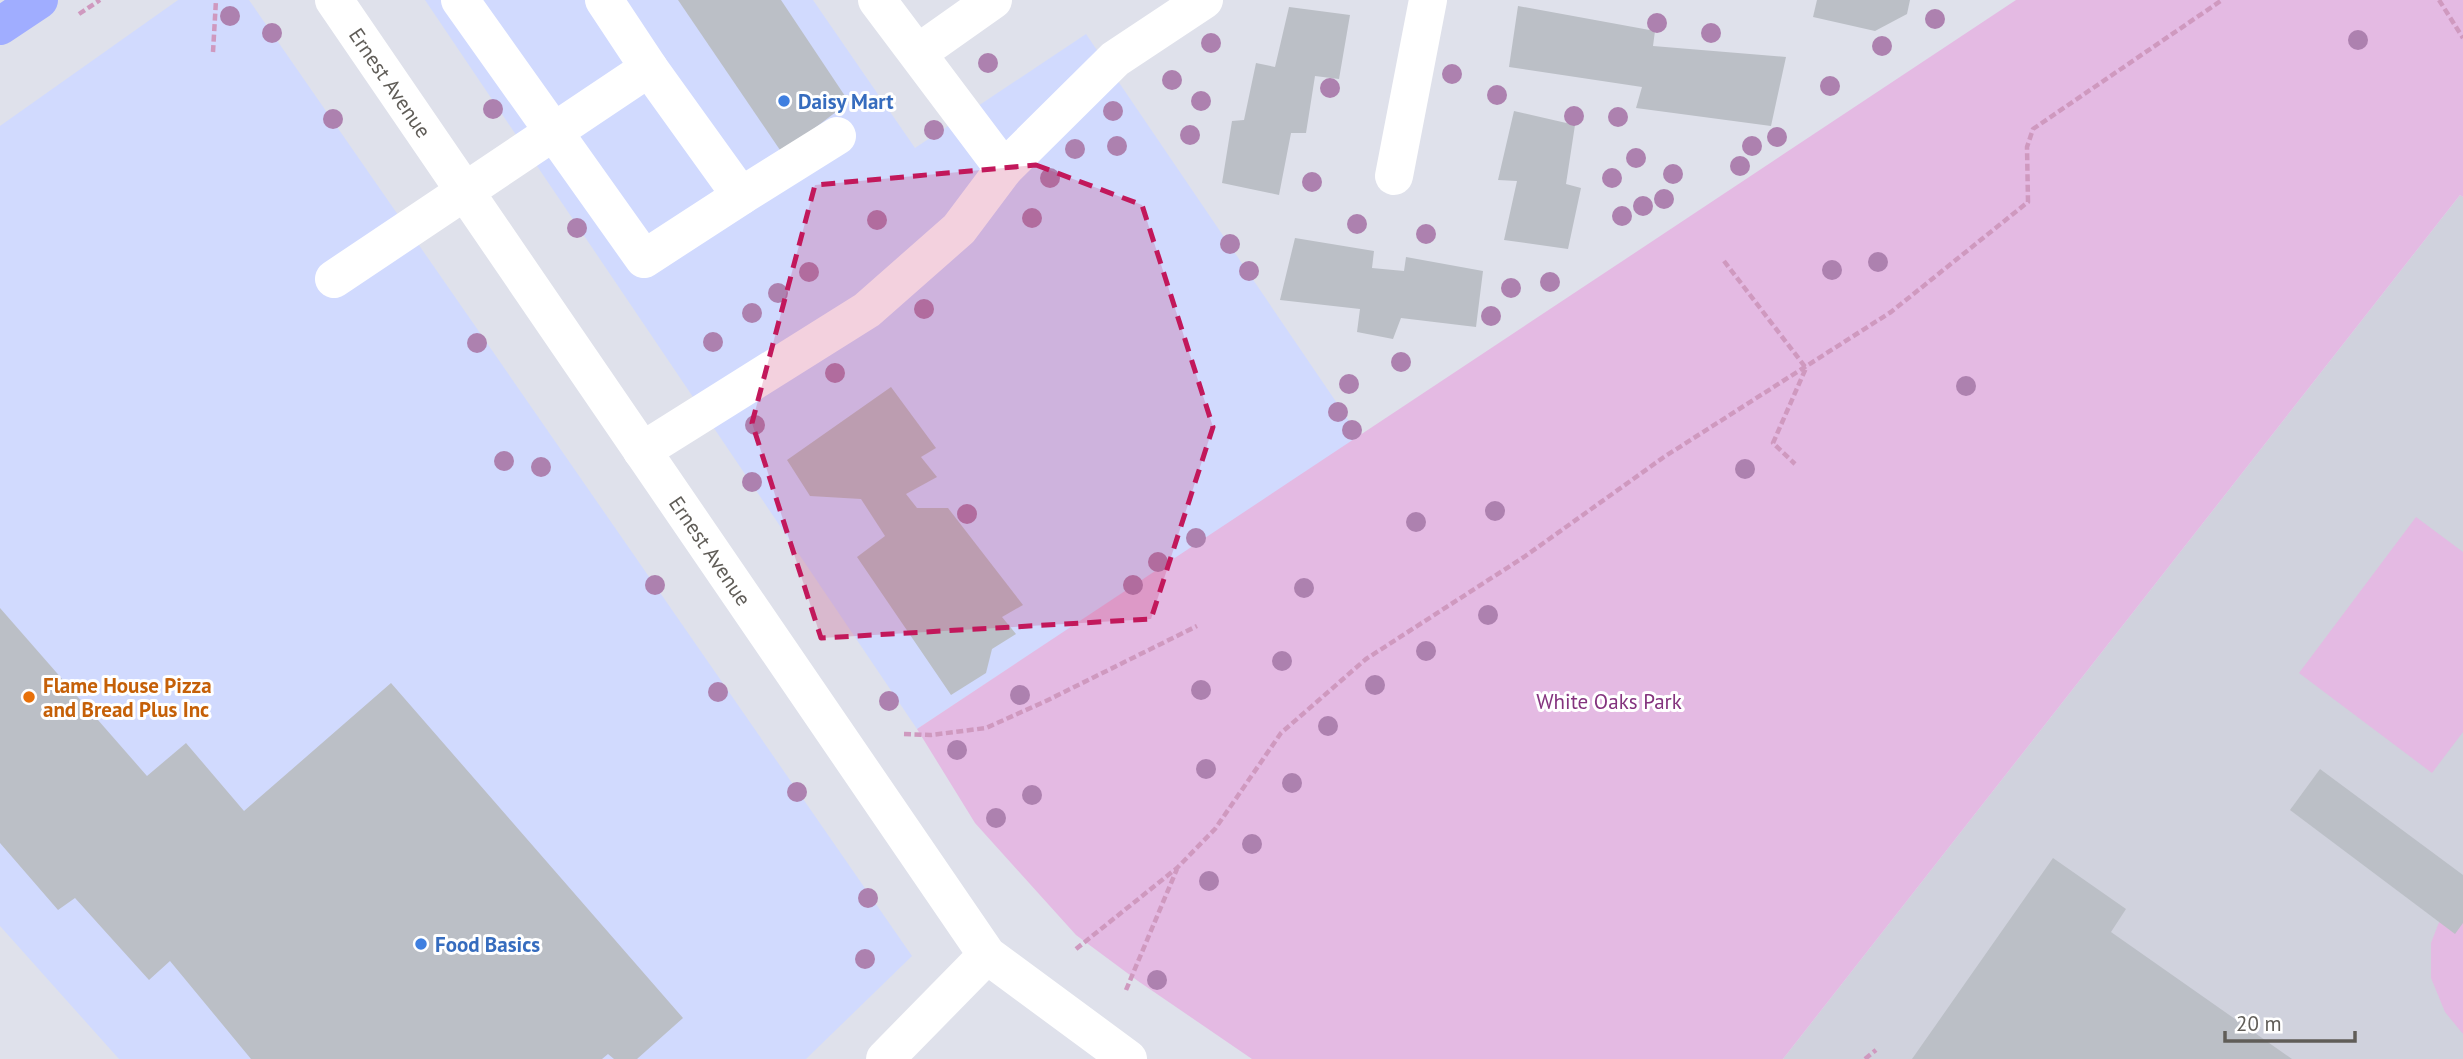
<svg xmlns="http://www.w3.org/2000/svg" width="2463" height="1059" font-family="'PT Sans',sans-serif">
  <rect width="100%" height="100%" fill="#dfe1eb"/>
  <g fill="#d1dafe">
    <path d="M178,0H249L912,956L806,1059H119L0,926V126Z"/>
    <path d="M425,0H813L915,148L1086,34L1360,437L917,729Z"/>
  </g>
  <path fill="#d0d2dd" d="M2460,195L2463,197V1059H1783Z"/>
  <g fill="#e4bae3">
    <path d="M2016,0H2463V197L2460,195L1783,1059H1252L1138,981L1076,935L975,823L917,729Z"/>
    <path d="M2416,517L2463,552V732L2432,773L2299,673Z"/>
    <path d="M2463,895V1034L2445,1012L2431,978V943L2443,912Z"/>
  </g>
  <g fill="#bbbfc6">
    <path d="M678,0H781L849,102L782,153Z"/>
    <path d="M1817,0H1910L1907,14L1875,31L1813,17Z"/>
    <path d="M1518,6L1655,31L1653,46L1786,57L1771,126L1636,108L1642,87L1509,67Z"/>
    <path d="M1289,7L1350,15L1339,79L1315,76L1306,133H1291L1279,195L1222,183L1232,121L1244,120L1256,63L1275,67Z"/>
    <path d="M1514,111L1575,125L1566,184L1581,188L1568,249L1504,240L1517,181L1498,180Z"/>
    <path d="M1295,238L1374,251L1372,268L1404,271L1406,257L1483,271L1476,327L1401,318L1393,339L1357,332L1360,309L1280,300Z"/>
    <path d="M891,387L936,448L921,457L937,477L906,494L917,508H948L1023,605L1002,617L1016,634L992,649L986,673L951,695L857,557L885,536L861,499L810,496L787,460Z"/>
    <path d="M0,608L147,776L186,743L244,811L391,683L683,1018L637,1059H614L608,1054L602,1059H251L170,961L149,980L75,898L58,910L0,843Z"/>
    <path d="M2320,769L2463,875V923L2455,934L2290,810Z"/>
    <path d="M2053,858L2126,909L2111,932L2292,1059H1912Z"/>
  </g>
  <g fill="none" stroke-linecap="round" stroke-linejoin="round">
    <g stroke="#cf99bf" stroke-width="4.5" stroke-dasharray="7 3.5" stroke-linecap="butt">
      <path d="M2439,0L2463,38"/>
      <path d="M79,14L100,0"/>
      <path d="M213,52L216,0"/>
      <path d="M1724,261L1806,368L1773,443L1795,464"/>
      <path d="M904,734L931,735L986,728L1046,701L1197,626"/>
      <path d="M1076,949L1177,868L1215,829L1281,733L1366,659L1524,557L1664,457L1891,312L2028,202L2027,147L2033,129L2222,0"/>
      <path d="M1126,990L1177,869"/>
      <path d="M1865,1059L1876,1050"/>
    </g>
    <g stroke="#fff" stroke-width="38">
      <path id="s1" d="M334,0L987,955L1128,1059"/>
      <path d="M460,0L644,259L741,196"/>
      <path d="M877,0L1004,169"/>
      <path d="M918,53L993,0"/>
      <path d="M649,68L741,196L837,136"/>
      <path d="M1394,176L1428,0"/>
      <path d="M334,279L649,68L604,0"/>
      <path d="M642,451L867,310L959,229L1004,169L1115,59L1204,0"/>
      <path d="M885,1059L987,955"/>
    </g>
    <path stroke="#a0adff" stroke-width="38" d="M0,26L39,0"/>
  </g>
  <g fill="#ad81af">
    <circle cx="230" cy="16" r="10"/>
    <circle cx="1935" cy="19" r="10"/>
    <circle cx="1657" cy="23" r="10"/>
    <circle cx="272" cy="33" r="10"/>
    <circle cx="1711" cy="33" r="10"/>
    <circle cx="2358" cy="40" r="10"/>
    <circle cx="1211" cy="43" r="10"/>
    <circle cx="1882" cy="46" r="10"/>
    <circle cx="988" cy="63" r="10"/>
    <circle cx="1452" cy="74" r="10"/>
    <circle cx="1172" cy="80" r="10"/>
    <circle cx="1830" cy="86" r="10"/>
    <circle cx="1330" cy="88" r="10"/>
    <circle cx="1497" cy="95" r="10"/>
    <circle cx="1201" cy="101" r="10"/>
    <circle cx="493" cy="109" r="10"/>
    <circle cx="1113" cy="111" r="10"/>
    <circle cx="1574" cy="116" r="10"/>
    <circle cx="1618" cy="117" r="10"/>
    <circle cx="333" cy="119" r="10"/>
    <circle cx="934" cy="130" r="10"/>
    <circle cx="1190" cy="135" r="10"/>
    <circle cx="1777" cy="137" r="10"/>
    <circle cx="1117" cy="146" r="10"/>
    <circle cx="1752" cy="146" r="10"/>
    <circle cx="1075" cy="149" r="10"/>
    <circle cx="1636" cy="158" r="10"/>
    <circle cx="1740" cy="166" r="10"/>
    <circle cx="1673" cy="174" r="10"/>
    <circle cx="1050" cy="178" r="10"/>
    <circle cx="1612" cy="178" r="10"/>
    <circle cx="1312" cy="182" r="10"/>
    <circle cx="1664" cy="199" r="10"/>
    <circle cx="1643" cy="206" r="10"/>
    <circle cx="1622" cy="216" r="10"/>
    <circle cx="1032" cy="218" r="10"/>
    <circle cx="877" cy="220" r="10"/>
    <circle cx="1357" cy="224" r="10"/>
    <circle cx="577" cy="228" r="10"/>
    <circle cx="1426" cy="234" r="10"/>
    <circle cx="1230" cy="244" r="10"/>
    <circle cx="1878" cy="262" r="10"/>
    <circle cx="1832" cy="270" r="10"/>
    <circle cx="1249" cy="271" r="10"/>
    <circle cx="809" cy="272" r="10"/>
    <circle cx="1550" cy="282" r="10"/>
    <circle cx="1511" cy="288" r="10"/>
    <circle cx="778" cy="293" r="10"/>
    <circle cx="924" cy="309" r="10"/>
    <circle cx="752" cy="313" r="10"/>
    <circle cx="1491" cy="316" r="10"/>
    <circle cx="713" cy="342" r="10"/>
    <circle cx="477" cy="343" r="10"/>
    <circle cx="1401" cy="362" r="10"/>
    <circle cx="835" cy="373" r="10"/>
    <circle cx="1349" cy="384" r="10"/>
    <circle cx="1966" cy="386" r="10"/>
    <circle cx="1338" cy="412" r="10"/>
    <circle cx="755" cy="425" r="10"/>
    <circle cx="1352" cy="430" r="10"/>
    <circle cx="504" cy="461" r="10"/>
    <circle cx="541" cy="467" r="10"/>
    <circle cx="1745" cy="469" r="10"/>
    <circle cx="752" cy="482" r="10"/>
    <circle cx="1495" cy="511" r="10"/>
    <circle cx="967" cy="514" r="10"/>
    <circle cx="1416" cy="522" r="10"/>
    <circle cx="1196" cy="538" r="10"/>
    <circle cx="1158" cy="562" r="10"/>
    <circle cx="655" cy="585" r="10"/>
    <circle cx="1133" cy="585" r="10"/>
    <circle cx="1304" cy="588" r="10"/>
    <circle cx="1488" cy="615" r="10"/>
    <circle cx="1426" cy="651" r="10"/>
    <circle cx="1282" cy="661" r="10"/>
    <circle cx="1375" cy="685" r="10"/>
    <circle cx="1201" cy="690" r="10"/>
    <circle cx="718" cy="692" r="10"/>
    <circle cx="1020" cy="695" r="10"/>
    <circle cx="889" cy="701" r="10"/>
    <circle cx="1328" cy="726" r="10"/>
    <circle cx="957" cy="750" r="10"/>
    <circle cx="1206" cy="769" r="10"/>
    <circle cx="1292" cy="783" r="10"/>
    <circle cx="797" cy="792" r="10"/>
    <circle cx="1032" cy="795" r="10"/>
    <circle cx="996" cy="818" r="10"/>
    <circle cx="1252" cy="844" r="10"/>
    <circle cx="1209" cy="881" r="10"/>
    <circle cx="868" cy="898" r="10"/>
    <circle cx="865" cy="959" r="10"/>
    <circle cx="1157" cy="980" r="10"/>
  </g>
  <path fill="#c2185b" fill-opacity="0.2" stroke="#c2185b" stroke-width="5" stroke-dasharray="14 9" stroke-linejoin="round" d="M1036,165L1142,205L1213,427L1151,619L821,638L752,423L815,185Z"/>
  <g fill="#3f7fe0" stroke="#fff" stroke-width="2.5">
    <circle cx="784" cy="101" r="7"/>
    <circle cx="421" cy="944" r="7"/>
  </g>
  <circle fill="#e8710a" stroke="#fff" stroke-width="2.5" cx="29" cy="697" r="7"/>
  <g text-anchor="middle" dominant-baseline="central" stroke-width="6" stroke-linejoin="round" paint-order="stroke">
    <g font-size="21" fill="#605d58" stroke="#fff">
      <text stroke="none"><textPath href="#s1" startOffset="100">Ernest Avenue</textPath></text>
      <text stroke="none"><textPath href="#s1" startOffset="667">Ernest Avenue</textPath></text>
    </g>
    <g font-size="21" font-weight="bold" fill="#366cbe" stroke="#fff" text-anchor="start">
      <text x="798" y="101">Daisy Mart</text>
      <text x="435" y="944">Food Basics</text>
    </g>
    <g font-size="21" font-weight="bold" fill="#c56008" stroke="#fff" text-anchor="start">
      <text x="43" y="685">Flame House Pizza<tspan x="43" dy="24">and Bread Plus Inc</tspan></text>
    </g>
    <g font-size="21" fill="#84337e" stroke="#fff">
      <text x="1609" y="701">White Oaks Park</text>
    </g>
  </g>
  <path d="M2225 1031v10h130v-10" fill="none" stroke="#605d58" stroke-width="3.5"/>
  <text x="2236" y="1031" font-size="21" fill="#605d58" stroke="#ffffff" stroke-width="5" paint-order="stroke">20 m</text>
</svg>
